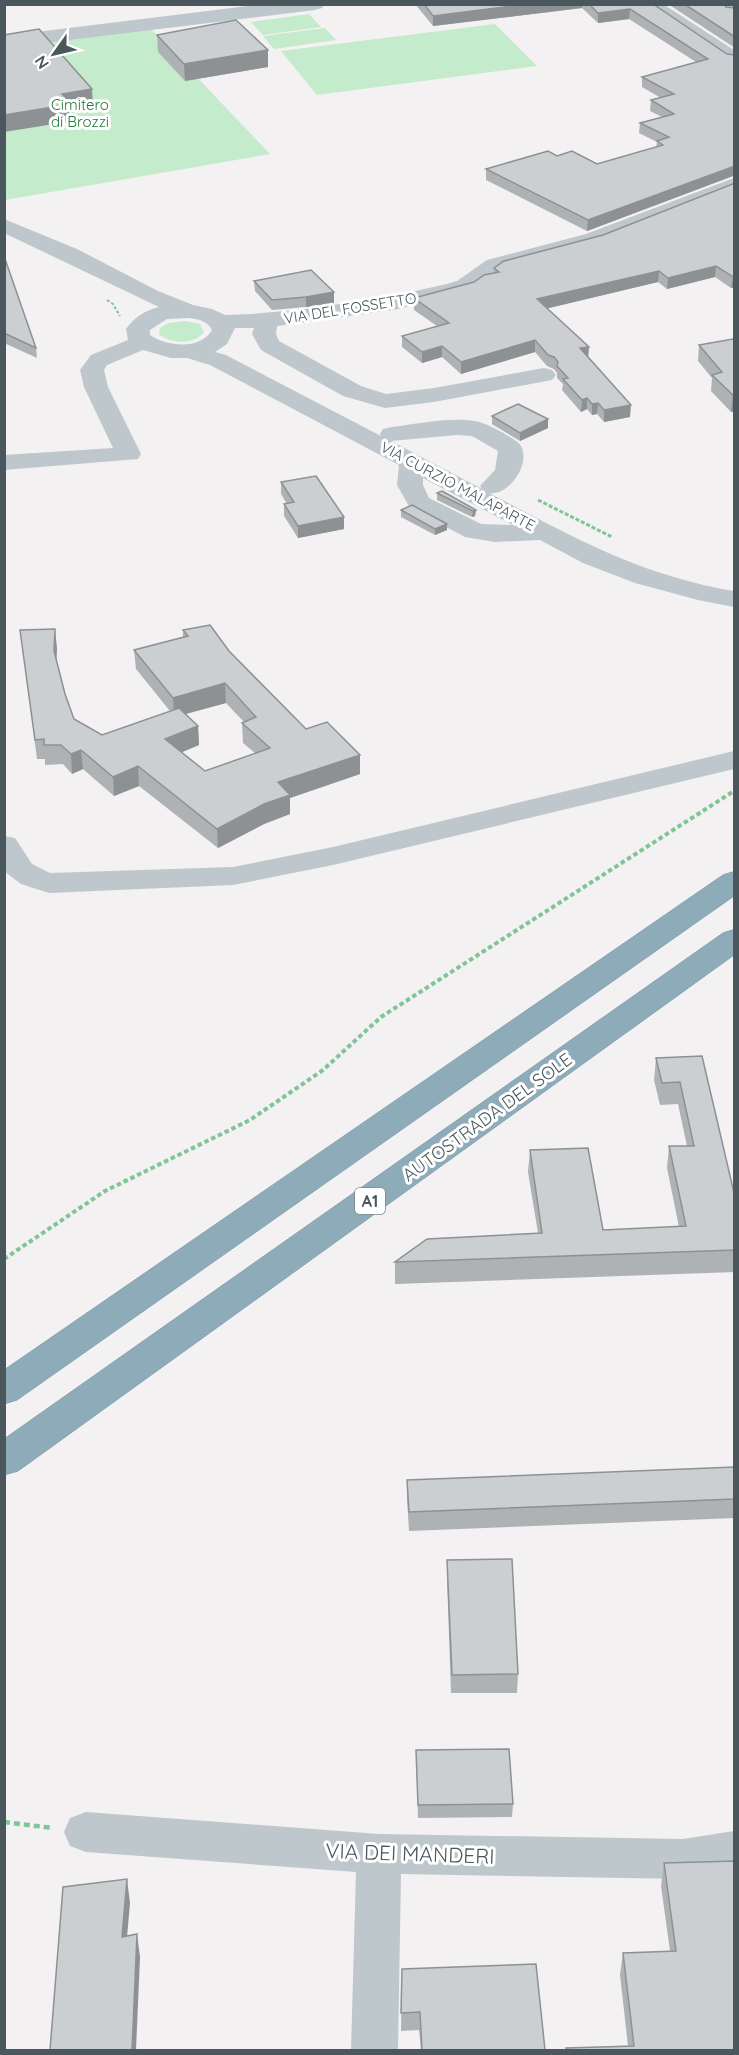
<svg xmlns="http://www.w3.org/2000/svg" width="739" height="2055" font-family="Quicksand,sans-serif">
  <rect width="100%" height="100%" fill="#f3f1f1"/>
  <g fill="#c5ebcd">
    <path d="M309,14L321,27L263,35L251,22Z"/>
    <path d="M495,24L537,66L317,95L281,51Z"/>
    <path d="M149,27L270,154L5,200V50Z"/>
    <path d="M325,28L336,40L274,49L263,36Z"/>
    <path d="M185,321L200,324L204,332C195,345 170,344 159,334L160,328L168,323Z"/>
  </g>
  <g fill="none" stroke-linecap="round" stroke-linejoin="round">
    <g stroke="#7996a5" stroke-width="1">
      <g id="highway">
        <path d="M734,872V896L17,1400L4,1404V1370L723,875Z"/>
        <path d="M734,930V955L18,1471L4,1475V1439L723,933Z"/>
      </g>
    </g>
    <path stroke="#80c597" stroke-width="2" stroke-dasharray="3 2" stroke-linecap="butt" d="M107,300L113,304L120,316"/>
    <path stroke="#80c597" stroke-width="3" stroke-dasharray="4 2" stroke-linecap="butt" d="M538,500L612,537"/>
    <path stroke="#80c597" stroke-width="4" stroke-dasharray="4.5 3" stroke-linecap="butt" d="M4,1259L105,1191L250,1120L323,1070L381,1017L734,791"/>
    <path stroke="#80c597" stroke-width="4.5" stroke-dasharray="6 4" stroke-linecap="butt" d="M4,1822L53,1828"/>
    <g fill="#bec7cc" fill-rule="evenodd">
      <path d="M265,4H324L322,8L315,10L4,48V36Z"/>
      <path d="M640,4H663L734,50V64L727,62Z"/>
      <path d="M717,4H734V16L727,15Z"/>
      <path d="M734,178V191L602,244L503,270L473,291L460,295L393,310L277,326L276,334L279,341L361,386L386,394L434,388L544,368L552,370L556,375L552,380L434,402L385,408L343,396L261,350L252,334L254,328H235L227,344L215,352L226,355L381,436L380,434L383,429L392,427C417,424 462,414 485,424C493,427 518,440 521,446C531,464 509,496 489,493C573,537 639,575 734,591V607L698,600L635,583L583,563L540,540L495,542L465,537L410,508L397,485L399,465L210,365L187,358H171L143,350L107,365L104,370L108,387L141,454L138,459L4,470V455L113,448L84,387L80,370L91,355L128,340L126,329C135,317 144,311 159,307L4,233V219L77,249L158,291L193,305L212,309L225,315L251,314L306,309L393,296L447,284L457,281L487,260L586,234ZM188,318C198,319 208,321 212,330C201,350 167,347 150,335V330L167,319ZM457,435L472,436L498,451L495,470L480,486L482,489L391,441ZM423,478L513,525L481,524L429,498L423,485Z"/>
      <path d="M734,751V769L333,865L233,885L49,893L21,884L4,871V836L15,838L32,864L50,873L233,867L333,847Z"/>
      <path d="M86,1812L379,1834L683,1839L734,1831V1871L683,1879L401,1874L398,2050H351L356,1872L86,1852L70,1846L64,1832L70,1818Z"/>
    </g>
    <use href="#highway" fill="#8eabb9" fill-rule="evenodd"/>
  </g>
  <g fill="#afb2b5" fill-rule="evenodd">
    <path d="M415,4H653L727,54L735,55V177L733,176L587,231L486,180V169L557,156L597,164L656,147L657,142L639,133L640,123L662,117L650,111L651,100L661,98L642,87V77L696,62L629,19L598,23L582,8L433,26Z"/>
    <path d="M668,4H724L726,7L735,8V48Z"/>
    <path d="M157,35L268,67L185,81L158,52Z"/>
    <path d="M735,183V287L731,288L715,277L667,289L658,282L547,308L589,347L588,357L630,417L604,422L597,414L592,415L587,409L581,412L562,390L563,384L557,378V373L554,369L547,366L535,352L461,374L442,357L422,363L402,347V336L437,326L414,310V298L474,282L494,273V268L603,235Z"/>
    <path d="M4,256L36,348L37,358L4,343Z"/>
    <path d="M254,281L334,303L306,307L272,310L255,291Z"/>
    <path d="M733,339L735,411L731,412L711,391L712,378L698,361L699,345Z"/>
    <path d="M492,416L548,428L520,441L492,424Z"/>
    <path d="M281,482L344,529L298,538L284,516V504H287L281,494Z"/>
    <path d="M437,493L476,510L475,516L472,517L437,500Z"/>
    <path d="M401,510L447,524V530L435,535L401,517Z"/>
    <path d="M20,630L57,648L56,660L65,694L74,719L102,735L170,711L136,669L134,650L183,637V630L229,651L306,729L360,755V774L290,798V814L264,824L218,848L139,786L114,796L83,769L72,774L63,764L45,765V759H37ZM226,703L244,722L242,723L243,743L255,753L205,771L181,752L199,745L198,726L186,714Z"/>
    <path d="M702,1056L735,1197V1272L395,1284V1262L538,1233L528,1172L530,1150L603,1230L679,1227L667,1168L669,1146H687L678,1104L660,1105L654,1080L656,1058Z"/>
    <path d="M735,1467V1518L409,1531L407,1499V1480Z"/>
    <path d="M447,1560L518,1674L517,1693H451L447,1579Z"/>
    <path d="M416,1750L513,1804L512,1817L418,1818Z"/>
    <path d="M664,1863L735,2050L628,2046L620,1975L623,1953L670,1951L661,1886Z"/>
    <path d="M402,1969L545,2050H421L419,2030L401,2031Z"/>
  </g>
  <g fill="#8e9193">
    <path d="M528,4H582V8L433,26V16Z"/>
    <path d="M630,9L629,19L598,23V13Z"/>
    <path d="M268,50V67L185,81L184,64Z"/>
    <path d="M92,89L93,106L72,109L73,121L4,132V115L62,94Z"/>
    <path d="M734,165L733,176L587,231L588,220Z"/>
    <path d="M716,266L715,277L667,289L668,278Z"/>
    <path d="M659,271L658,282L537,311V299Z"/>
    <path d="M735,276V287L731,288L733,277Z"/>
    <path d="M334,292V303L306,307V297Z"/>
    <path d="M535,340V352L461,374V362Z"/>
    <path d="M442,346V357L422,363V352Z"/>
    <path d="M589,347L588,358L580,348Z"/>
    <path d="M733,395H735V411L731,412Z"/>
    <path d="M587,398V409L581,412L582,400Z"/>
    <path d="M598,403L597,414L592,415V404Z"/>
    <path d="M631,405L630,417L604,422V410Z"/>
    <path d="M548,419V428L520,441V433Z"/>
    <path d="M476,510L475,516L472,517L473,511Z"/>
    <path d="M344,517V529L298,538V526Z"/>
    <path d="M447,524V530L435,535V529Z"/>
    <path d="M55,629L57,648L56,670L54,651Z"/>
    <path d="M225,683L226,703L174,717L173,698Z"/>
    <path d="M198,726L199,745L166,759L165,739Z"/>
    <path d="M81,750L83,769L72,774L71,754Z"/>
    <path d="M360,755V774L290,798V814L264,824L218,848L217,829L264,804L278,782Z"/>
    <path d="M138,766L139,786L114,796L113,777Z"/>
    <path d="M127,1879L130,1903L125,1960L122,1937Z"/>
    <path d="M137,1934L140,1957L136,2050H132Z"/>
  </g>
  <g fill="#cbcfd2" stroke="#8e9193" stroke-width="1.5">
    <path d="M424,4H528L433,16Z"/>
    <path d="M589,4H653L727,54L735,55V166L588,220L486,169L548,151L557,156L572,151L597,164L663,145L657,141L669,137L640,123L674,114L651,100L674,94L642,77L708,59L630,9L598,13Z"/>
    <path d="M684,4H724L726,7L735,8V37Z"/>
    <path d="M236,20L268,50L184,64L157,35Z"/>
    <path d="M39,29L92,89L62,94L72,104L4,115V35Z"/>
    <path d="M735,183V276L733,277L716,266L668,278L659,271L537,299L589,347L580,348L631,405L604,410L598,403L592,404L587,398L582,400L563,379L568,378L557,366L558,362L554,357L548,355L535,340L461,362L442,346L422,352L402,336L449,323L414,298L474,282L484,275L499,272L494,268L504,261L603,235Z"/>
    <path d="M4,256L36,348L4,333Z"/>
    <path d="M311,270L334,292L306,297L272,300L254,281Z"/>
    <path d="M733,339L735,340V395H733L712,375L722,372L699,345Z"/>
    <path d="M518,404L548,419L520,433L492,416Z"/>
    <path d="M316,476L344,517L298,526L284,504L294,502L281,482Z"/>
    <path d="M442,491L476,510L473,511L437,493Z"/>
    <path d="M412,505L447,524L435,529L401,510Z"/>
    <path d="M210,625L229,651L306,729L327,722L360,755L278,782L290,795L264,804L217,829L138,766L113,777L81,750L71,754L61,745H44V739L35,740L20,630L55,629L54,651L65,694L74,719L102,735L179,708L198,726L165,739L205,771L270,748L242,723L256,717L225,683L173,698L134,650L188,636L183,630Z"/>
    <path d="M702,1056L735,1197V1250L395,1262L427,1239L542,1233L530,1150L588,1148L603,1230L686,1226L669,1146H694L680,1082L662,1083L656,1058Z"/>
    <path d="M735,1467V1499L409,1512L407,1480Z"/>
    <path d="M512,1559L518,1674L452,1675L447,1560Z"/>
    <path d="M509,1749L513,1804L418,1805L416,1750Z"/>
    <path d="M735,1861V2050H566V2048L634,2046L623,1953L676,1951L664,1863Z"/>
    <path d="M127,1879L122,1937L137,1934L132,2050H50L63,1887Z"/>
    <path d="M536,1964L545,2050H422L420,2012L401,2013L402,1969Z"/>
  </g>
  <g text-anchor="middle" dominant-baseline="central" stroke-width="6" stroke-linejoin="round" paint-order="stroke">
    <g font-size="15" fill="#22773e" stroke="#fff">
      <text x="80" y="104">Cimitero<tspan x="80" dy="17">di Brozzi</tspan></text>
    </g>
    <g font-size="15" fill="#4a575c" stroke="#fff">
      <text transform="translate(350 308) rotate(-9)">VIA DEL FOSSETTO</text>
      <text transform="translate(458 486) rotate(28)">VIA CURZIO MALAPARTE</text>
    </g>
    <rect fill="#fff" stroke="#80898d" stroke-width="1.5" x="355" y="1188" width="30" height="26" rx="4.5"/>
    <g font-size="16" font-weight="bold" fill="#4a575c">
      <text x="370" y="1201">A1</text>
    </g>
    <g font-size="18" fill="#4a575c" stroke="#fff">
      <text transform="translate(487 1117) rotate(-36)">AUTOSTRADA DEL SOLE</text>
    </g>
    <g font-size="21" fill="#4a575c" stroke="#fff">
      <text transform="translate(410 1853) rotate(2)">VIA DEI MANDERI</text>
    </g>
  </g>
  <rect width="739" height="2055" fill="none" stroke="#4a575c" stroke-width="12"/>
  <g transform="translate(54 54) rotate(236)" stroke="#ffffff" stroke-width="4.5" paint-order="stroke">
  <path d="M0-4.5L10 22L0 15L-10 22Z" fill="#4a575c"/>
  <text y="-9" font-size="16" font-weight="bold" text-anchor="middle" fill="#4a575c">N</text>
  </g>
</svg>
